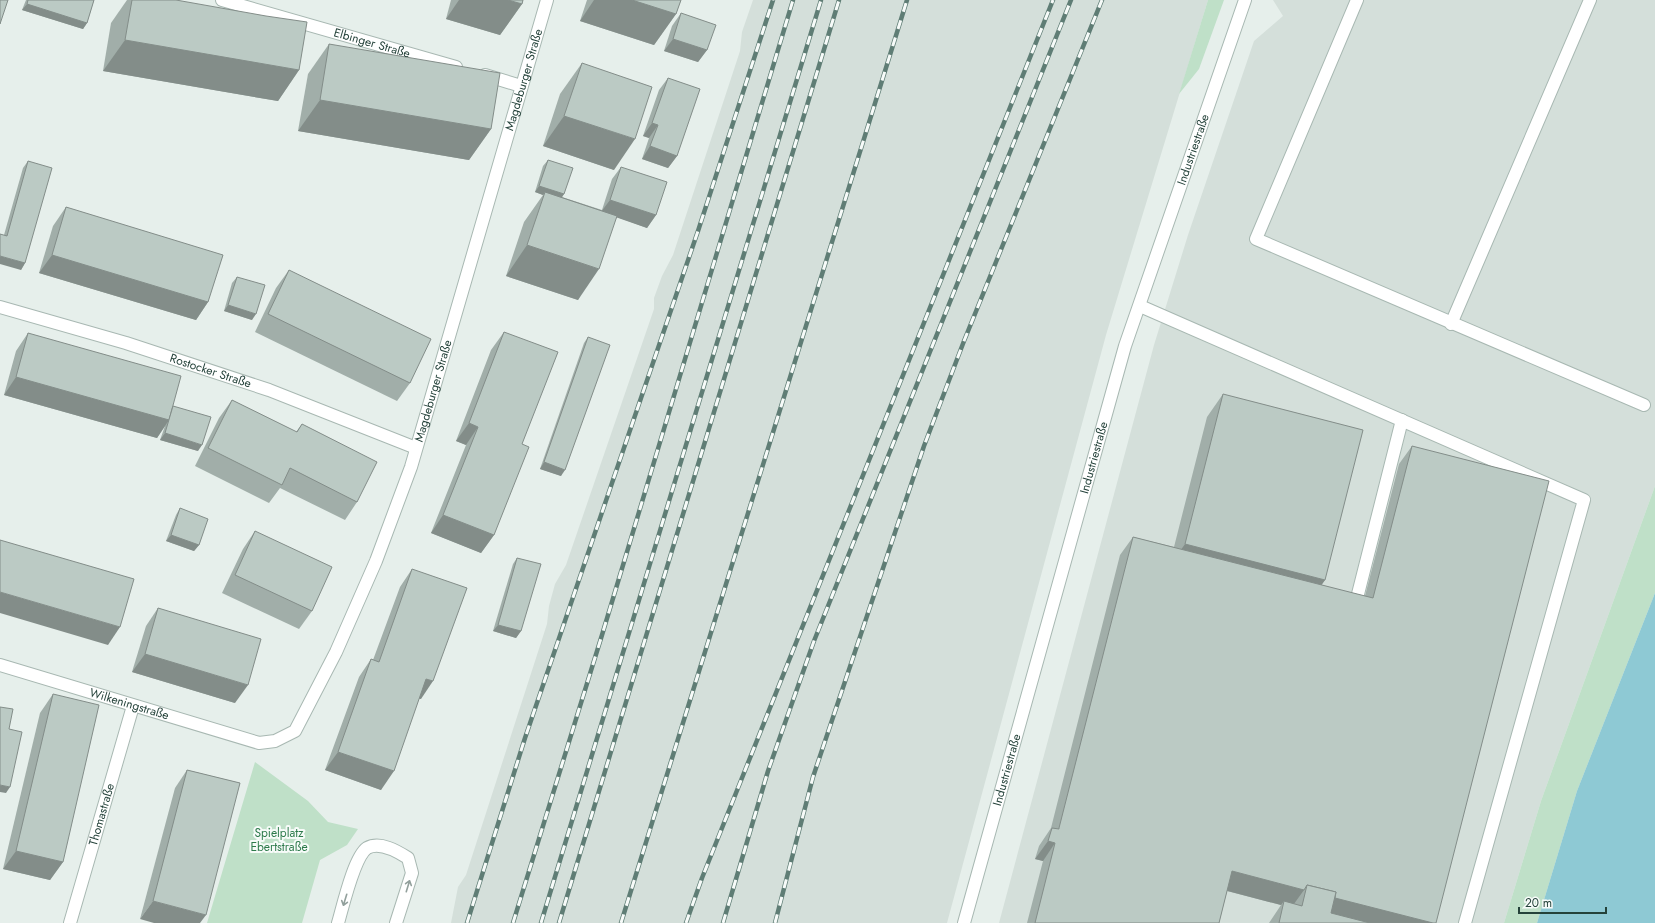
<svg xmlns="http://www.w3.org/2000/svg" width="1655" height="923" font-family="Jost,sans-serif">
  <rect width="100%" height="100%" fill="#e6efeb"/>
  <g fill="#d4dfda">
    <path d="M753,0H1208L1106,335L947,923H451L458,887L466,875L547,624L549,606L555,584L566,565L654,309V298L662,276L673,255L740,51L742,32Z"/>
    <path d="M1273,0H1655V486L1541,801L1504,923H999L1154,345L1188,235L1254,41L1283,16Z"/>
  </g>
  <g fill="#bfe0c8">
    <path d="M1208,0H1224L1199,69L1179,94Z"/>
    <path d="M1655,486V593L1577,791L1537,923H1504L1541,801Z"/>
    <path d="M255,762L308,801L328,822L358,829L347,845L320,860L302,923H207Z"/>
  </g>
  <path fill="#8ec9d4" d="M1655,593V923H1537L1577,791Z"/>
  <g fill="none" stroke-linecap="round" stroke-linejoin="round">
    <g stroke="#a8b8b2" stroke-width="14">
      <g id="lane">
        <path d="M1357,0L1256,239L1644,405"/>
        <path d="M1140,306L1584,500L1465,923"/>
        <path d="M1451,324L1590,0"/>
        <path d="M1357,598L1402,420"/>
        <path d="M338,923C343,906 354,857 367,848C380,841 397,851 408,858L412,873L396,923"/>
        <path id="s1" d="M964,923L1125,346L1245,0"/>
      </g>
    </g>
    <g stroke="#a8b8b2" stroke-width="14">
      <g id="street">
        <path id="s2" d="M222,0L456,67"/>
        <path d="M485,75L521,86"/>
        <path id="s3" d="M0,307L126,343L269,390L416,448"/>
        <path id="s4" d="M0,665L259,743L275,741L295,731L336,652L376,561L411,467L547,0"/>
        <path id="s5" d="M70,923L133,706"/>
      </g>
    </g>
    <use href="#lane" stroke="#fff" stroke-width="12"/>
    <use href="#street" stroke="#fff" stroke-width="12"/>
    <g stroke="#5f7d75" stroke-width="4.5">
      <g id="rail">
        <path d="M467,923L525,738L698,231L773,0"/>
        <path d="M513,923L602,635L793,0"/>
        <path d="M541,923L821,0"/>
        <path d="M559,923L839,0"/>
        <path d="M621,923L907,0"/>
        <path d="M686,923L702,878L1053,0"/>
        <path d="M723,923L768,771L814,641L1071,0"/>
        <path d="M775,923L813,777L924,446L964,341L1102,0"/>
      </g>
    </g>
    <use href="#rail" stroke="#f7fbf9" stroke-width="3" stroke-dasharray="9" stroke-linecap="butt"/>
  </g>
  <g fill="#a1aea9">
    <path d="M26,0H94L87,23L83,29L22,10Z"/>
    <path d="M127,0H176L299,70L278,101L103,71L111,23Z"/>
    <path d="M451,0H523L522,4L500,35L446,19Z"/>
    <path d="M587,0H681L676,14L654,45L580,21Z"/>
    <path d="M681,13L707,50L698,62L664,51L672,26Z"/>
    <path d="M329,44L491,129L469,160L298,131L308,74Z"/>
    <path d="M582,63L614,170L543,146L560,94Z"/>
    <path d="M668,78L677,156L668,168L642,159L649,138L643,136L659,90Z"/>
    <path d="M548,160L564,194L562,197L602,210L612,179L621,167L656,215L647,228L617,217L578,300L506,276L524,222L543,195L535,192L543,166Z"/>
    <path d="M28,161L25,263L21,270L4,235L23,168Z"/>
    <path d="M66,207L208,302L196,320L39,273L53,226Z"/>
    <path d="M289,270L410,383L397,401L255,332L276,288Z"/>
    <path d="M237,277L252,320L224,311L232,283Z"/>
    <path d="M504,332L522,444L494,535L481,553L431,533L466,445L456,441L491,350Z"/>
    <path d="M28,333L173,407L198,451L160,440L165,426L157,438L4,395L16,351Z"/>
    <path d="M588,337L561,476L540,469L584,343Z"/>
    <path d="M1223,394L1325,580L1321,585L1365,596L1399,464L1412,446L1436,923H1269L1281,905L1227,891L1219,923H1027L1043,861L1035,859L1039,846L1051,828L1120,555L1133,537L1174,547L1207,417Z"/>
    <path d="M232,400L296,432L302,424L357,502L345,520L280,488L269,503L195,466L219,418Z"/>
    <path d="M180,508L199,545L194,551L166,541L176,515Z"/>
    <path d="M255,531L312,611L299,629L222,593L243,549Z"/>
    <path d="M517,558L521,631L516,638L493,631L513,564Z"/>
    <path d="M412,569L421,699H419L381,790L325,770L359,677L371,659L373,660L400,587Z"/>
    <path d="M158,608L235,703L132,672L146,626Z"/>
    <path d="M53,694L63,862L50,880L3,869L40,713Z"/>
    <path d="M187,770L240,783L140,919L175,788Z"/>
  </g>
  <g fill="#838d89">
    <path d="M459,0H508L522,4L500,35L446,19Z"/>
    <path d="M594,0H632L676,14L654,45L580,21Z"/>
    <path d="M27,4L87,23L83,29L22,10Z"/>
    <path d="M673,39L707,50L698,62L664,51Z"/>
    <path d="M125,40L299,70L278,101L103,71Z"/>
    <path d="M320,100L491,129L469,160L298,131Z"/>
    <path d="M564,116L635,139L614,170L543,146Z"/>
    <path d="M652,123L658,125L649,138L643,136Z"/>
    <path d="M650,146L677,156L668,168L642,159Z"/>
    <path d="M539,186L564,194L560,200L545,192L543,195L535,192Z"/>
    <path d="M610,200L656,215L647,228L601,212Z"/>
    <path d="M527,245L599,269L578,300L506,276Z"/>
    <path d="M52,255L208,302L196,320L39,273Z"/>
    <path d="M0,256L25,263L21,270L0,264Z"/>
    <path d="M228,305L256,314L252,320L224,311Z"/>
    <path d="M16,377L169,420L157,438L4,395Z"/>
    <path d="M469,423L478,427L466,445L456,441Z"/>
    <path d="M165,433L202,445L198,451L160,440Z"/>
    <path d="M544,462L565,470L561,476L540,469Z"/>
    <path d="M443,515L494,535L481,553L431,533Z"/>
    <path d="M171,535L199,545L194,551L166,541Z"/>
    <path d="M1185,544L1325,580L1309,603L1169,567Z"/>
    <path d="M0,592L120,627L108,645L0,613Z"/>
    <path d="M498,625L521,631L516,638L493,631Z"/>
    <path d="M145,654L248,685L235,703L132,672Z"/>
    <path d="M426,679L433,681L421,699L414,697Z"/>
    <path d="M338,752L394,771L381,790L325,770Z"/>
    <path d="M0,785L10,787L6,793L0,792Z"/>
    <path d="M1048,841L1055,843L1043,861L1035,859Z"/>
    <path d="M16,851L63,862L50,880L3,869Z"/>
    <path d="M1232,871L1304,890L1291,908L1284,901L1281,905L1220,889Z"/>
    <path d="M1306,890L1433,923H1350L1302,906Z"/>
    <path d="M153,901L206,915L200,923H154L140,919Z"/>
  </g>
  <g fill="#bbcac4" stroke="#838d89">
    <path d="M0,0H8L0,24Z"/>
    <path d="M28,0H94L87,23L27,4Z"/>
    <path d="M132,0H176L266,16L307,22L299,70L125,40Z"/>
    <path d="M508,0H523L522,4Z"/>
    <path d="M632,0H681L676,14Z"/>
    <path d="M681,13L716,25L707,50L673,39Z"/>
    <path d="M329,44L500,73L491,129L320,100Z"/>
    <path d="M582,63L652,87L635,139L564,116Z"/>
    <path d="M668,78L700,89L677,156L650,146L658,125L652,123Z"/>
    <path d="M548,160L573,168L564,194L539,186Z"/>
    <path d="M28,161L52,168L25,263L0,256V234L7,236Z"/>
    <path d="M621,167L667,182L656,215L610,200Z"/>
    <path d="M545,192L617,216L599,269L527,245Z"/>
    <path d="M66,207L223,255L208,302L52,255Z"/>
    <path d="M289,270L431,339L410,383L268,314Z"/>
    <path d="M237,277L265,285L256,314L228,305Z"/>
    <path d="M504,332L558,352L522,444L529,447L494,535L443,515L478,427L469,423Z"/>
    <path d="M28,333L181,376L169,420L16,377Z"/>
    <path d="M588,337L610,345L565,470L544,462Z"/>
    <path d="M1223,394L1363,430L1325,580L1185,544Z"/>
    <path d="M232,400L297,432L302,424L377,462L357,502L290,468L282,485L208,448Z"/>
    <path d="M173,406L211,417L202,445L165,433Z"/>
    <path d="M1412,446L1549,481L1436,923H1433L1335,898L1336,892L1307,885L1304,890L1232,871L1219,923H1035L1055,843L1048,841L1052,828L1059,829V828L1133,537L1373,598Z"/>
    <path d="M180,508L208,519L199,545L171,535Z"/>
    <path d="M255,531L332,567L312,611L235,575Z"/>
    <path d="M0,540L134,579L120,627L0,592Z"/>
    <path d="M517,558L541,564L521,631L498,625Z"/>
    <path d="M412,569L467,588L433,681L426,679L394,771L338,752L371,659L379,662Z"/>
    <path d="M158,608L261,639L248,685L145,654Z"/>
    <path d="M53,694L99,705L63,862L16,851Z"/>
    <path d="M0,707L13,709L9,729L22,732L10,787L0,785Z"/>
    <path d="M187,770L240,783L206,915L153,901Z"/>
    <path d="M1307,885L1336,892L1331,913L1370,923H1279L1284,901L1302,906Z"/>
  </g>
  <defs><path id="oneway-shaft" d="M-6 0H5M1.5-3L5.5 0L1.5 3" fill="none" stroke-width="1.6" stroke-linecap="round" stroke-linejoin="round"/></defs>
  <g stroke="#92a09c">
    <use href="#oneway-shaft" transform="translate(408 886) rotate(-73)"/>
    <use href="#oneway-shaft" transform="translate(345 900) rotate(107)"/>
  </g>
  <g text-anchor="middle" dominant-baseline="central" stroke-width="4" stroke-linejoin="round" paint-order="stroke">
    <g font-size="12" fill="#24423a" stroke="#f7fbf9">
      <text stroke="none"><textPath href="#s2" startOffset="156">Elbinger Straße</textPath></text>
      <text stroke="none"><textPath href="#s4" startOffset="1001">Magdeburger Straße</textPath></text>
      <text stroke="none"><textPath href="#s1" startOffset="807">Industriestraße</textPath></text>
      <text stroke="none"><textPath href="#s3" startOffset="220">Rostocker Straße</textPath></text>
      <text stroke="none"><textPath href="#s4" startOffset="677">Magdeburger Straße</textPath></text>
      <text stroke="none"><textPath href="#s1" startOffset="483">Industriestraße</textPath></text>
      <text stroke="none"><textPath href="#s4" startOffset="135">Wilkeningstraße</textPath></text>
      <text stroke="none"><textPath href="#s1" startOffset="159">Industriestraße</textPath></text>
      <text stroke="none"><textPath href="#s5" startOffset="113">Thomastraße</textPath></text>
    </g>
    <g font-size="12" fill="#2d7a4b" stroke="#f7fbf9">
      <text x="279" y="833">Spielplatz<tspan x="279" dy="14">Ebertstraße</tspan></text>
    </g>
  </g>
  <path d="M1519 907v6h87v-6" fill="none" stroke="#24423a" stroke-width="2"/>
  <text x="1525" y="907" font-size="12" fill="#24423a" stroke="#f7fbf9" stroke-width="3" paint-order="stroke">20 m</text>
</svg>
